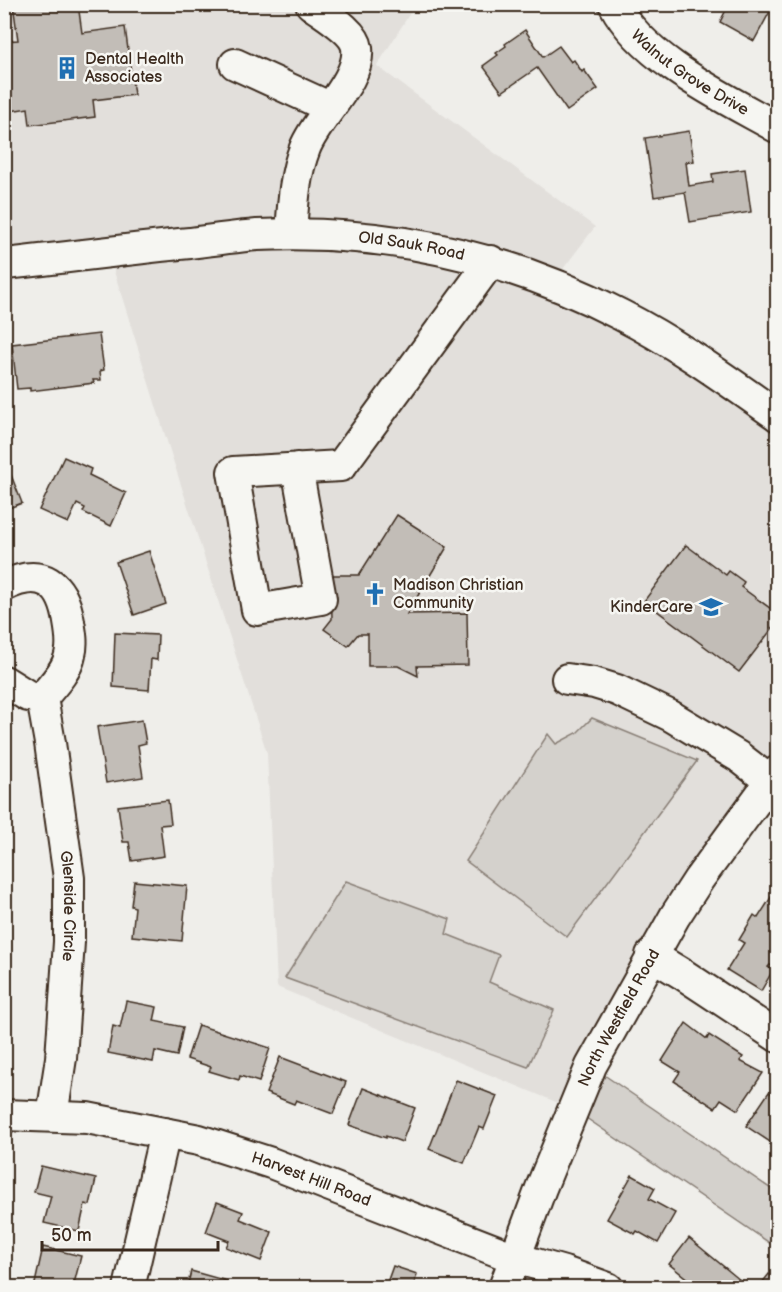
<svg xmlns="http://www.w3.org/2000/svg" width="782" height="1292" font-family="'Balsamiq Sans',sans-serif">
  <rect width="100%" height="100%" fill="#efeeea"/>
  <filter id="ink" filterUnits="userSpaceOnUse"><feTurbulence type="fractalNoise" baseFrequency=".0167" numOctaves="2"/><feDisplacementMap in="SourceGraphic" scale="12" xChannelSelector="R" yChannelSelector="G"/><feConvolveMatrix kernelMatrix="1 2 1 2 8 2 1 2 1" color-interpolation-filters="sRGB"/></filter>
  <g filter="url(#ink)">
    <path fill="#e2dfdb" d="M4,5H415L377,66L595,227L553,282L777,416V771L573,1109L277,987L267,753L165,435L108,252L5,264Z"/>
    <g fill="#d4d1cc" stroke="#887e75" stroke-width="1.5">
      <path d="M592,718L697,761L567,937L466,861L548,734L556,744L577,733Z"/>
      <path d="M346,881L450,919L446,934L499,955L489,982L554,1010L528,1067L285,978Z"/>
      <path d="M591,1066L777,1193V1248L573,1109Z"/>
    </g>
    <g fill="#c2bdb7" stroke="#3b2a1e" stroke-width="1.5">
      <path d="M13,4H78L82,33L125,27L134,95L93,100L95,117L30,125L28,108L4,112V41L18,40Z"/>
      <path d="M729,4H774L754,41L720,22Z"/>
      <path d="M525,30L543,57L559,46L571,62L574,60L582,72L584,70L598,89L567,111L537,68L502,92L483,66L498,55L496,53L506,46L505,44Z"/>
      <path d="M689,131L694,161L686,162L689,186L713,182L712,174L745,169L751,212L690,222L685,192L654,197L645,138Z"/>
      <path d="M99,334L104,370L100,371L101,380H93L94,383L30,391V388L17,389L12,344Z"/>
      <path d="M64,457L91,469L89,475L126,493L111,526L83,512L85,508L77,504L68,523L39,510Z"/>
      <path d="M11,475L22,503L4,510V478Z"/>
      <path d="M397,515L447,547L407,614L467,613L468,665L417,666L418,676L398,666H368V634H358L348,646L324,629L332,619L331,575H359Z"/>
      <path d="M686,545L726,575L729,571L744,582L741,587L778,614V621L739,672L644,601Z"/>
      <path d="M149,551L166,604L134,615L116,562Z"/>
      <path d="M115,633L158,635L157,660L151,659L149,690L113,687Z"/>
      <path d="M142,720L146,743L138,745L143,777L106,783L97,727Z"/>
      <path d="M168,800L171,824L160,825L164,856L132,861L129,842H123L118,806Z"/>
      <path d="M5,843L9,877L4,878V843Z"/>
      <path d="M134,881L187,886L182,941L132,936L135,907L131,906Z"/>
      <path d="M775,891L778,893V969L770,965L768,967L773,970L761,991L727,970L744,943L739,940L754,915L758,918Z"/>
      <path d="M126,1001L157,1007L154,1021L183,1027L177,1056L155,1051L153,1062L108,1053L113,1026L120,1028Z"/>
      <path d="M686,1023L707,1039L709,1035L743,1057L740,1061L763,1073L738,1110L721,1099L715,1108L674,1081L680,1072L662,1061Z"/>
      <path d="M198,1025L270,1048L259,1082L240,1076L239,1080L209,1071L211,1067L187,1059Z"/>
      <path d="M280,1057L346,1082L333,1114L296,1100L294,1104L266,1093Z"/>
      <path d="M456,1080L497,1096L484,1129L479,1127L464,1163L429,1149Z"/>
      <path d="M363,1088L415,1108L402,1142L386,1136V1138L349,1125Z"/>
      <path d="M769,1092L778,1098V1153L770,1148L773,1144L746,1126Z"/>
      <path d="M41,1166L96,1179L90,1205L85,1204L79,1231L44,1223L51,1196L34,1192Z"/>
      <path d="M632,1175L655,1188L649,1199L675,1213L658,1243L637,1231L635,1234L607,1219Z"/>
      <path d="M217,1202L243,1212L240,1219L272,1232L261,1261L226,1247L229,1241L206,1232Z"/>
      <path d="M689,1238L740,1280L734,1288H708L704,1285L702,1288H699L669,1264Z"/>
      <path d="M43,1247L81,1256L73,1288H34Z"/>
      <path d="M393,1266L417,1274L413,1288H385Z"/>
      <path d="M191,1271L227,1281L225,1288H187Z"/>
      <path d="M769,1274L778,1281V1288H758Z"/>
    </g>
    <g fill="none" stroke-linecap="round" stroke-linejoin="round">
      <g stroke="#3b2a1e" stroke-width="34">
        <g id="minor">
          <path id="s1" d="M614,4C643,60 725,98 778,128"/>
          <path d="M235,64L329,107"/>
          <path d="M291,234C293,205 294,176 305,148C317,117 361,80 357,48C355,31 324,14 311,4"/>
          <path id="s2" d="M4,264C66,258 128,249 190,243C212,240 235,237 257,235C385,229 508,256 621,315C676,343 727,380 778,416"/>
          <path d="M297,468L321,599L257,610L233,472L341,466L491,261"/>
          <path d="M4,586C42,567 63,583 69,622C71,633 73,644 70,655C67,671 52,686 42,698L28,696L4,681"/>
          <path d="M567,679L594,683L617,690L671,716L739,757L770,781"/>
          <path id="s3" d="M42,698L50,743L69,878V942L61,1058L52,1116"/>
          <path d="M651,955L684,975L778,1037"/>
          <path id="s4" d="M4,1115L87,1118L199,1140L271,1163L515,1258L564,1272L608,1288"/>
          <path d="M129,1288L165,1133"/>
          <path id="s5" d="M504,1288L541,1188L591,1066L675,916L699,879L778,771"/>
        </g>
      </g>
      <use href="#minor" stroke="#f6f6f2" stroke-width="30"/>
    </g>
  </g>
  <defs>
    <g id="building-bare" transform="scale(1.8)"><path d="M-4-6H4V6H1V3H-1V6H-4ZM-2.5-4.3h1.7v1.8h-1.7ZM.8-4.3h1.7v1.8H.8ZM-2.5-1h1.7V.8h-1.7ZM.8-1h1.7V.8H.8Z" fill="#1f6fb2" stroke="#f6f6f2" stroke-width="2.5" paint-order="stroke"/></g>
    <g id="church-bare" transform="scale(1.8)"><path d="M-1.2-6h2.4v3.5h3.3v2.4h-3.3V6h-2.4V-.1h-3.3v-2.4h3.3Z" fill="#1f6fb2" stroke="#f6f6f2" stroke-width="2.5" paint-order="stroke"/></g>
    <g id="school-bare" transform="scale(1.8)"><path d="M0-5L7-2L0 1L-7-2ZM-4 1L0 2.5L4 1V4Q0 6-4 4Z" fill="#1f6fb2" stroke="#f6f6f2" stroke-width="2.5" paint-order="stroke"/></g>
  </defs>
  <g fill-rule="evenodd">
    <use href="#building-bare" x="67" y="68"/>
    <use href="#church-bare" x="375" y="594"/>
    <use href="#school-bare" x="711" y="607"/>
  </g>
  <g text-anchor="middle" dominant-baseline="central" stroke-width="5" stroke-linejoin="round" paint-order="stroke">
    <g font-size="16" fill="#3b2a1e" stroke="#f6f6f2" text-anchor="start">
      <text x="85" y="59">Dental Health<tspan x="85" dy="18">Associates</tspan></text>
      <text x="393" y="585">Madison Christian<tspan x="393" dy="18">Community</tspan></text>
      <text x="693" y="607" text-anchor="end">KinderCare</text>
    </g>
    <g font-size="16" fill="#3b2a1e" stroke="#f6f6f2">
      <text stroke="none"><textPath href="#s1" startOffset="104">Walnut Grove Drive</textPath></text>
      <text stroke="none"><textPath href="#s2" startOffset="410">Old Sauk Road</textPath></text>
      <text stroke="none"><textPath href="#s3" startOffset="210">Glenside Circle</textPath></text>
      <text stroke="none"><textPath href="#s5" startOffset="294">North Westfield Road</textPath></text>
      <text stroke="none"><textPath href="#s4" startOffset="316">Harvest Hill Road</textPath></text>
    </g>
  </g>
  <rect width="782" height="1292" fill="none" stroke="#f6f6f2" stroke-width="24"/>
  <rect x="12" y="12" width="758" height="1268" fill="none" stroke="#3b2a1e" stroke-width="2" filter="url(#ink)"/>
  <path d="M42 1241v9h176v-9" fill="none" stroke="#3b2a1e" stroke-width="3"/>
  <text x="51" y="1241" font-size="18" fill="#3b2a1e" stroke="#f6f6f2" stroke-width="4.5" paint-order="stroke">50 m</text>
</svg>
